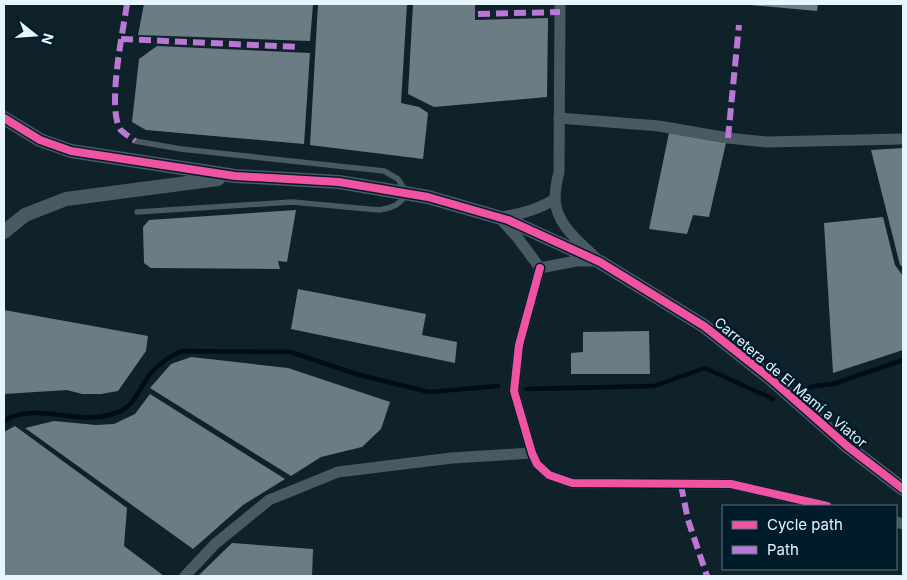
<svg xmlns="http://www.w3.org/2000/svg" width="907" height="580" font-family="Inter,sans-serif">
  <rect width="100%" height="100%" fill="#0f222a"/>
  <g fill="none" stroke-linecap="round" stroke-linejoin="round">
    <g stroke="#010c15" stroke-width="4.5">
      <path d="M526,389L654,386L705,368L773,399"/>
      <path d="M805,389L814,386L833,384L903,360"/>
      <path d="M4,421C9,418 16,415 22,414C51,409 81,423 109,415C137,408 136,392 151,373C160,363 170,356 182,351L291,352L356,374L429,392L498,386"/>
    </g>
  </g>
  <g fill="#6c7c84">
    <path d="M144,4H313L310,41L138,35Z"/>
    <path d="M318,4H407L401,103L419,107L428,113L423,159L310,145Z"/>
    <path d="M413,4H475V20L548,18L547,97L434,107L408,94Z"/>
    <path d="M750,4H818L817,11L750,5Z"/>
    <path d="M157,46L310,53L304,144L146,130L132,122L139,59Z"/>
    <path d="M669,133L726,143L709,217L693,215L687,234L649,229Z"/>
    <path d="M903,148V267L900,265L871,150Z"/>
    <path d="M296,210L287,262L278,261L280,269L151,268L144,263L143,227L149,220Z"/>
    <path d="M883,217L895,265L903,276V350L833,373L824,223Z"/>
    <path d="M298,289L426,314L422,335L457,342L455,363L291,329Z"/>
    <path d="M4,310L148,336L146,351L118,391L101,394H82L67,390L4,394Z"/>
    <path d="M649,331L650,374H571V353L583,352V332Z"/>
    <path d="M191,357L288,368L390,402L381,429L362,447L321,457L291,476L150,388L171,364Z"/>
    <path d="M150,394L285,479L243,505L193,549L25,428L54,421L96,425L114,424L135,414Z"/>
    <path d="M15,426L127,508L124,546L164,576H4V432Z"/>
    <path d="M232,543L313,549L312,576H198Z"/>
  </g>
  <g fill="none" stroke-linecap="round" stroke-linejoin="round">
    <path stroke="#495a62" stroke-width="5.5" d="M135,141L181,149L384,171L398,179L407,193C400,205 392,208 379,210L292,202L137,212"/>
    <g stroke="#495a62" stroke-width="11">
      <path d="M560,4L559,172C557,180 555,190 555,199C556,225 580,242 597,259"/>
      <path d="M559,118L659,126L728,138L766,142L903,139"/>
      <path d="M499,217L517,237L540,268"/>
      <path d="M500,217C521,214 537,210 555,199"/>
      <path d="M540,268L519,345L514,391L532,453L537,464L549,475L572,483L731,484L827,506"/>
      <path d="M540,268L576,261H596"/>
      <path d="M896,522L903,524"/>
      <path d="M185,576L215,544L269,500L338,472L452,458L532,453"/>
    </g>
    <g stroke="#495a62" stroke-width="14">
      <path d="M4,118L40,140L71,151L235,176L339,182L428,197L508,220L600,262L704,326L771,379L847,446L903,489"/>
      <path d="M4,232L25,215L66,199L218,179"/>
    </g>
    <g stroke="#ba77d6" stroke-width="6" stroke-dasharray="12 6" stroke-linecap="butt">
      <path d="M127,4C123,31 107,106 120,129C123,133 130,137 135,141"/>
      <path d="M478,14L560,12"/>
      <path d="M121,39L299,47"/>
      <path d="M728,138L739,25"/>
      <path d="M681,485L688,520L707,576"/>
    </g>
    <g stroke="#001c2b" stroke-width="11">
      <g id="cycleway">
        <path d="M4,118L40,140L71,151L235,176L339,182L428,197L508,220L600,262L704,326L771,379L847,446L903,489"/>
        <path d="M540,268L519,345L514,391L532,453L537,464L549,475L572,483L731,484L827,506"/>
      </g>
    </g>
    <use href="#cycleway" stroke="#f153a3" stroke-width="8"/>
  </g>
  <g text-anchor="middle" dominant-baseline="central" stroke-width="5" stroke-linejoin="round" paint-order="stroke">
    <g font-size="14" fill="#e7f5fd" stroke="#001c2b">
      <text transform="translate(791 382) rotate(40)">Carretera de El Mamí a Viator</text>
    </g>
  </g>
  <rect width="907" height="580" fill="none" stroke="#e7f5fd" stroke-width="10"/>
  <rect x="722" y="505" width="175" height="65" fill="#001c2b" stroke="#5c737f"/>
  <rect x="732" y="521" width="25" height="8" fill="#f153a3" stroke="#5c737f"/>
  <text x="767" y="530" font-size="15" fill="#e7f5fd">Cycle path</text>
  <rect x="732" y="546" width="25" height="8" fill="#ba77d6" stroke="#5c737f"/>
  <text x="767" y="555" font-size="15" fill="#e7f5fd">Path</text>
  <g transform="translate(35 35) rotate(107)" stroke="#001c2b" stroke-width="4" paint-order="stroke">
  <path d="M0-4L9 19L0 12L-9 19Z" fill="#e7f5fd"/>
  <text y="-8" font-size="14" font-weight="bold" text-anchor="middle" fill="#e7f5fd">N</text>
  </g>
</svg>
